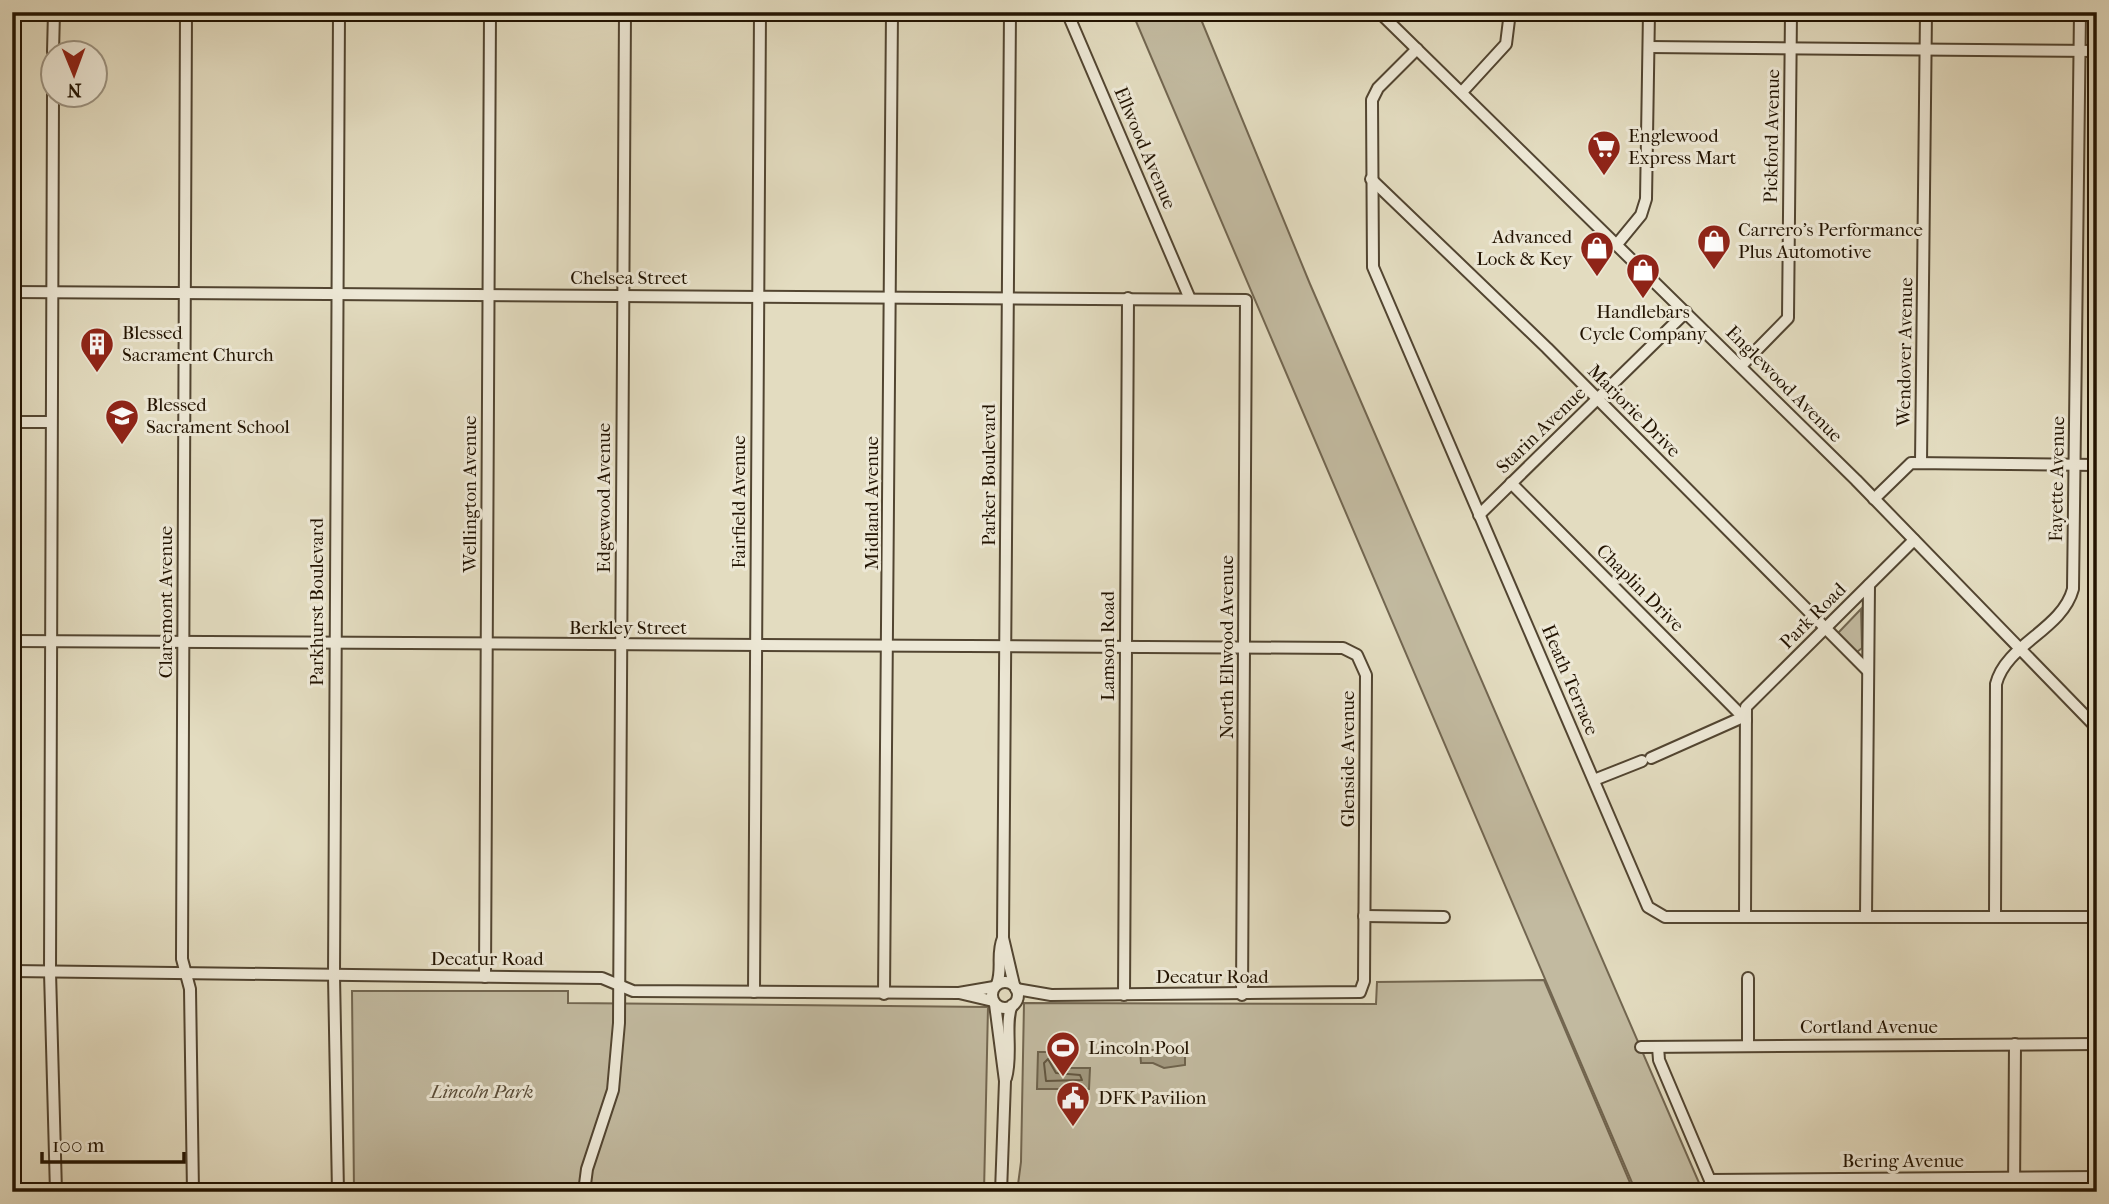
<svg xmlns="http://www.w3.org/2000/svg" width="2109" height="1204" font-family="'IM FELL French Canon',serif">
  <rect width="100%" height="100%" fill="#e3dcc0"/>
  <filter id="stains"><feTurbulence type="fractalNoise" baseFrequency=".00286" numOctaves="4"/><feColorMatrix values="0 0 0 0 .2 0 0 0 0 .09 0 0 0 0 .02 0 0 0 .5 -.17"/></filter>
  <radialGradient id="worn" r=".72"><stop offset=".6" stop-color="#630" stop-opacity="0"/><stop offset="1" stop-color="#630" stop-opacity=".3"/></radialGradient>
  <g fill="#c2baa0" stroke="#726650" stroke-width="2">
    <path d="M1132,12H1198L1310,284L1703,1192H1636Z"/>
    <path d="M1861,609L1862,648L1857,652L1838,633Z"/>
    <path d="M1544,980L1634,1192H1017L1021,1162L1024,1003L1376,1004L1377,982Z"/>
    <path d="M352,991H568V1003L988,1007L984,1192H354Z"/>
  </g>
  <g fill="#a1987f" stroke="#6e634d" stroke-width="2">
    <path d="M1163,1045L1185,1048V1065L1164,1068L1153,1063H1141L1140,1050H1155Z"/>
    <path d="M1038,1052H1059V1068H1090L1089,1089H1037Z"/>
  </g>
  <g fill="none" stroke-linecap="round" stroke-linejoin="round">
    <path stroke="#625640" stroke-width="2" d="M1048,1059L1056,1073L1080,1075L1082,1080L1046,1081L1044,1063Z"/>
    <g stroke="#524531" stroke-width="14">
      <g id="minor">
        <path d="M186,12L182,959L190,989L193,1192"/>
        <path d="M1067,12L1190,299"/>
        <path d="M1379,12L1856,480L2097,728"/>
        <path d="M1649,47L2097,51"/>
        <path d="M1417,49L1378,88L1372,100L1373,267L1648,907L1665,917H2097"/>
        <path d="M53,52L54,12"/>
        <path d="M1462,92L1506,44L1510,12"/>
        <path d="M53,94L50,972L56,1192"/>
        <path d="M1371,179L1547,348L1868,671"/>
        <path d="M1618,243L1641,215L1646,199L1649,12"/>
        <path d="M12,292L1246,300L1242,995"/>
        <path d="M1741,366L1788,318L1791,12"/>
        <path d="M12,422H51"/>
        <path d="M1921,463L1926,12"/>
        <path d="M1511,483L1746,720"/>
        <path d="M1874,499L1911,463L2097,465"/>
        <path d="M1479,515L1686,312"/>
        <path d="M12,641L1343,648L1357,655L1366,675L1364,981L1360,992L1051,995L1016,989"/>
        <path d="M1651,758L1743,717"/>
        <path d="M1594,780L1642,761"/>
        <path d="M1364,916L1444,917"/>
        <path d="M1745,917L1746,707L1914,540"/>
        <path d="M1866,917L1869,585"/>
        <path d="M1995,917L1996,684C2006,644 2062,630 2073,589L2080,12"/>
        <path d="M1003,938L1014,985"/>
        <path d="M12,971L602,978L633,991L959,993L993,1001"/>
        <path d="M485,977L490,12"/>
        <circle cx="1005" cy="995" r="13"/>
        <path d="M997,984C1003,969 996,954 1003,938L1010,12"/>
        <path d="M754,992L760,12"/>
        <path d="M959,993L994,987"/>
        <path d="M884,994L892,12"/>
        <path d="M1124,995L1128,298"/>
        <path d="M995,1004L1005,1081L1001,1192"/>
        <path d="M1748,1045V978"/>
        <path d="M1641,1047L2097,1044"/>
        <path d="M1658,1047L1659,1060L1715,1192"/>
        <path d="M1006,1078C1013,1054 1004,1023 1012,1005"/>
        <path d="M1710,1180L2097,1177"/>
        <path d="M338,1192L334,976L339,12"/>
        <path d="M584,1192L587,1169L613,1090L619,1023L625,12"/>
        <path d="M2014,1192L2015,1044"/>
      </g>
    </g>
    <use href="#minor" stroke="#ede8d6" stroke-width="10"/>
  </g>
  <defs>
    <g id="supermarket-pin" transform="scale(1.75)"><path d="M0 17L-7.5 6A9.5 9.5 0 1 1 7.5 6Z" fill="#8f2418" stroke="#ede8d6"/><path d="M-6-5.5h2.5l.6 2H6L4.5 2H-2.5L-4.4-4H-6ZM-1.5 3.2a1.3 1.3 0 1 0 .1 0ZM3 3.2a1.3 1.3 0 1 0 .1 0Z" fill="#fff"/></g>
    <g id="shop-pin" transform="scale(1.75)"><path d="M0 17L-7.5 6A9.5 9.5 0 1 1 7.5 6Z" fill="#8f2418" stroke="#ede8d6"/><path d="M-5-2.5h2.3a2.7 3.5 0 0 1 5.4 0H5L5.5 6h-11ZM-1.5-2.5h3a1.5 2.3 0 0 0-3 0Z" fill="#fff"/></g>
    <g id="building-pin" transform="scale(1.75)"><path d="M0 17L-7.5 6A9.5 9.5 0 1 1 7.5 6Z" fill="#8f2418" stroke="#ede8d6"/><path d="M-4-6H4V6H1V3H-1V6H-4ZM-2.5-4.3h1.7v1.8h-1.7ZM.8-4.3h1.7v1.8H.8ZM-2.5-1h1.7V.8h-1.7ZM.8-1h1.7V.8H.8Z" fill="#fff"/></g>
    <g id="school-pin" transform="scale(1.75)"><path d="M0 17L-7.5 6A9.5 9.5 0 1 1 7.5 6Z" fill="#8f2418" stroke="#ede8d6"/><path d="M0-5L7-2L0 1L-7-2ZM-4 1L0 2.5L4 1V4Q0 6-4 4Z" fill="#fff"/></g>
    <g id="stadium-pin" transform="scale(1.75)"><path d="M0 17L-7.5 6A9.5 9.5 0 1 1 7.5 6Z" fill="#8f2418" stroke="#ede8d6"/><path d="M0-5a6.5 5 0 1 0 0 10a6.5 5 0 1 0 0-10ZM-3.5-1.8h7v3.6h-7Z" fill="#fff"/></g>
    <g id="civic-pin" transform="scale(1.75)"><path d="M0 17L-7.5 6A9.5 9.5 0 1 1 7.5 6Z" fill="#8f2418" stroke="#ede8d6"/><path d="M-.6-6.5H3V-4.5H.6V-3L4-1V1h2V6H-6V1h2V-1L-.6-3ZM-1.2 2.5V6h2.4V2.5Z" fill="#fff"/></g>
  </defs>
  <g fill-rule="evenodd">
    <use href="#supermarket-pin" x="1604" y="147"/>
    <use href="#shop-pin" x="1714" y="241"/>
    <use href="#shop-pin" x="1597" y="248"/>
    <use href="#shop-pin" x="1643" y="270"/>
    <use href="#building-pin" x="97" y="344"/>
    <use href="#school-pin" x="122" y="416"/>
    <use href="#stadium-pin" x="1063" y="1048"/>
    <use href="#civic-pin" x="1073" y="1098"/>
  </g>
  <g text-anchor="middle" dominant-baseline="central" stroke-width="6" stroke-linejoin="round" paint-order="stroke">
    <g font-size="19" fill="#221301" stroke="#ede8d6" text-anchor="start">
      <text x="1628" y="136">Englewood<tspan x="1628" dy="22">Express Mart</tspan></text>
      <text x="1738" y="230">Carrero's Performance<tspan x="1738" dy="22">Plus Automotive</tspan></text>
      <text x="1572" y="237" text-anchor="end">Advanced<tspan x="1572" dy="22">Lock &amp; Key</tspan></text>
      <text x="1643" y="312" text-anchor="middle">Handlebars<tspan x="1643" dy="22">Cycle Company</tspan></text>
      <text x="122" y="333">Blessed<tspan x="122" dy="22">Sacrament Church</tspan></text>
      <text x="146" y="405">Blessed<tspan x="146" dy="22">Sacrament School</tspan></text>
      <text x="1088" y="1048">Lincoln Pool</text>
      <text x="1098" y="1098">DFK Pavilion</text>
    </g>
    <g font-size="19" fill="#221301" stroke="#ede8d6">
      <text transform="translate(1772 136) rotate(-89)">Pickford Avenue</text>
      <text transform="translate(1145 148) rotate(67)">Ellwood Avenue</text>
      <text x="629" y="278">Chelsea Street</text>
      <text transform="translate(1905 352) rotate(-89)">Wendover Avenue</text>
      <text transform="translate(1784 384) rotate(45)">Englewood Avenue</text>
      <text transform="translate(1634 411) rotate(45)">Marjorie Drive</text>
      <text transform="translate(1541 430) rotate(-44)">Starin Avenue</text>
      <text transform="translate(989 475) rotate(-90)">Parker Boulevard</text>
      <text transform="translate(2057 479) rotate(-89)">Fayette Avenue</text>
      <text transform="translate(470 494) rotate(-90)">Wellington Avenue</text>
      <text transform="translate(604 498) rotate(-90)">Edgewood Avenue</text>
      <text transform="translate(739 502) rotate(-90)">Fairfield Avenue</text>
      <text transform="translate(872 503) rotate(-90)">Midland Avenue</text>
      <text transform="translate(1640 588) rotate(45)">Chaplin Drive</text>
      <text transform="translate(166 602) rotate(-90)">Claremont Avenue</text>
      <text transform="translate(317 602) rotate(-90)">Parkhurst Boulevard</text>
      <text transform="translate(1813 616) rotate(-45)">Park Road</text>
      <text x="628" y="628">Berkley Street</text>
      <text transform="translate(1108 646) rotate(-90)">Lamson Road</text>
      <text transform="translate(1227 647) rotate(-90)">North Ellwood Avenue</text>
      <text transform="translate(1570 680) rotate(67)">Heath Terrace</text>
      <text transform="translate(1348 759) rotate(-90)">Glenside Avenue</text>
      <text x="487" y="959">Decatur Road</text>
      <text x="1212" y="977">Decatur Road</text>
      <text x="1869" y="1027">Cortland Avenue</text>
      <text x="1903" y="1161">Bering Avenue</text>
    </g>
    <g font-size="19" font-style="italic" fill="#5a4d39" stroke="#ede8d6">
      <text x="482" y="1092">Lincoln Park</text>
    </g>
  </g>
  <rect width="2109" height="1204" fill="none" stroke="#e3dcc0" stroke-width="42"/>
  <rect x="14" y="14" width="2081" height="1176" fill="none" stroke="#221301" stroke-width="3.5"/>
  <rect x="21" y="21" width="2067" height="1162" fill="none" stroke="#221301" stroke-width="2"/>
  <g transform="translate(74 74) rotate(179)"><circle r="33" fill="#ede8d6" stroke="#9c9381" stroke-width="2"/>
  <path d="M0-5L12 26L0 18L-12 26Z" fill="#8f2418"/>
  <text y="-10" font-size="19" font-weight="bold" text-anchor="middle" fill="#221301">N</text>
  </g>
  <path d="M42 1152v10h142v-10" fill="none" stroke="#221301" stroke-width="3.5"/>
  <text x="52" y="1152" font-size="21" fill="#221301" stroke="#ede8d6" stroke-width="5" paint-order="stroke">100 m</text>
  <rect width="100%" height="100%" filter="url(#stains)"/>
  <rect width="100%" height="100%" fill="url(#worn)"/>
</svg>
